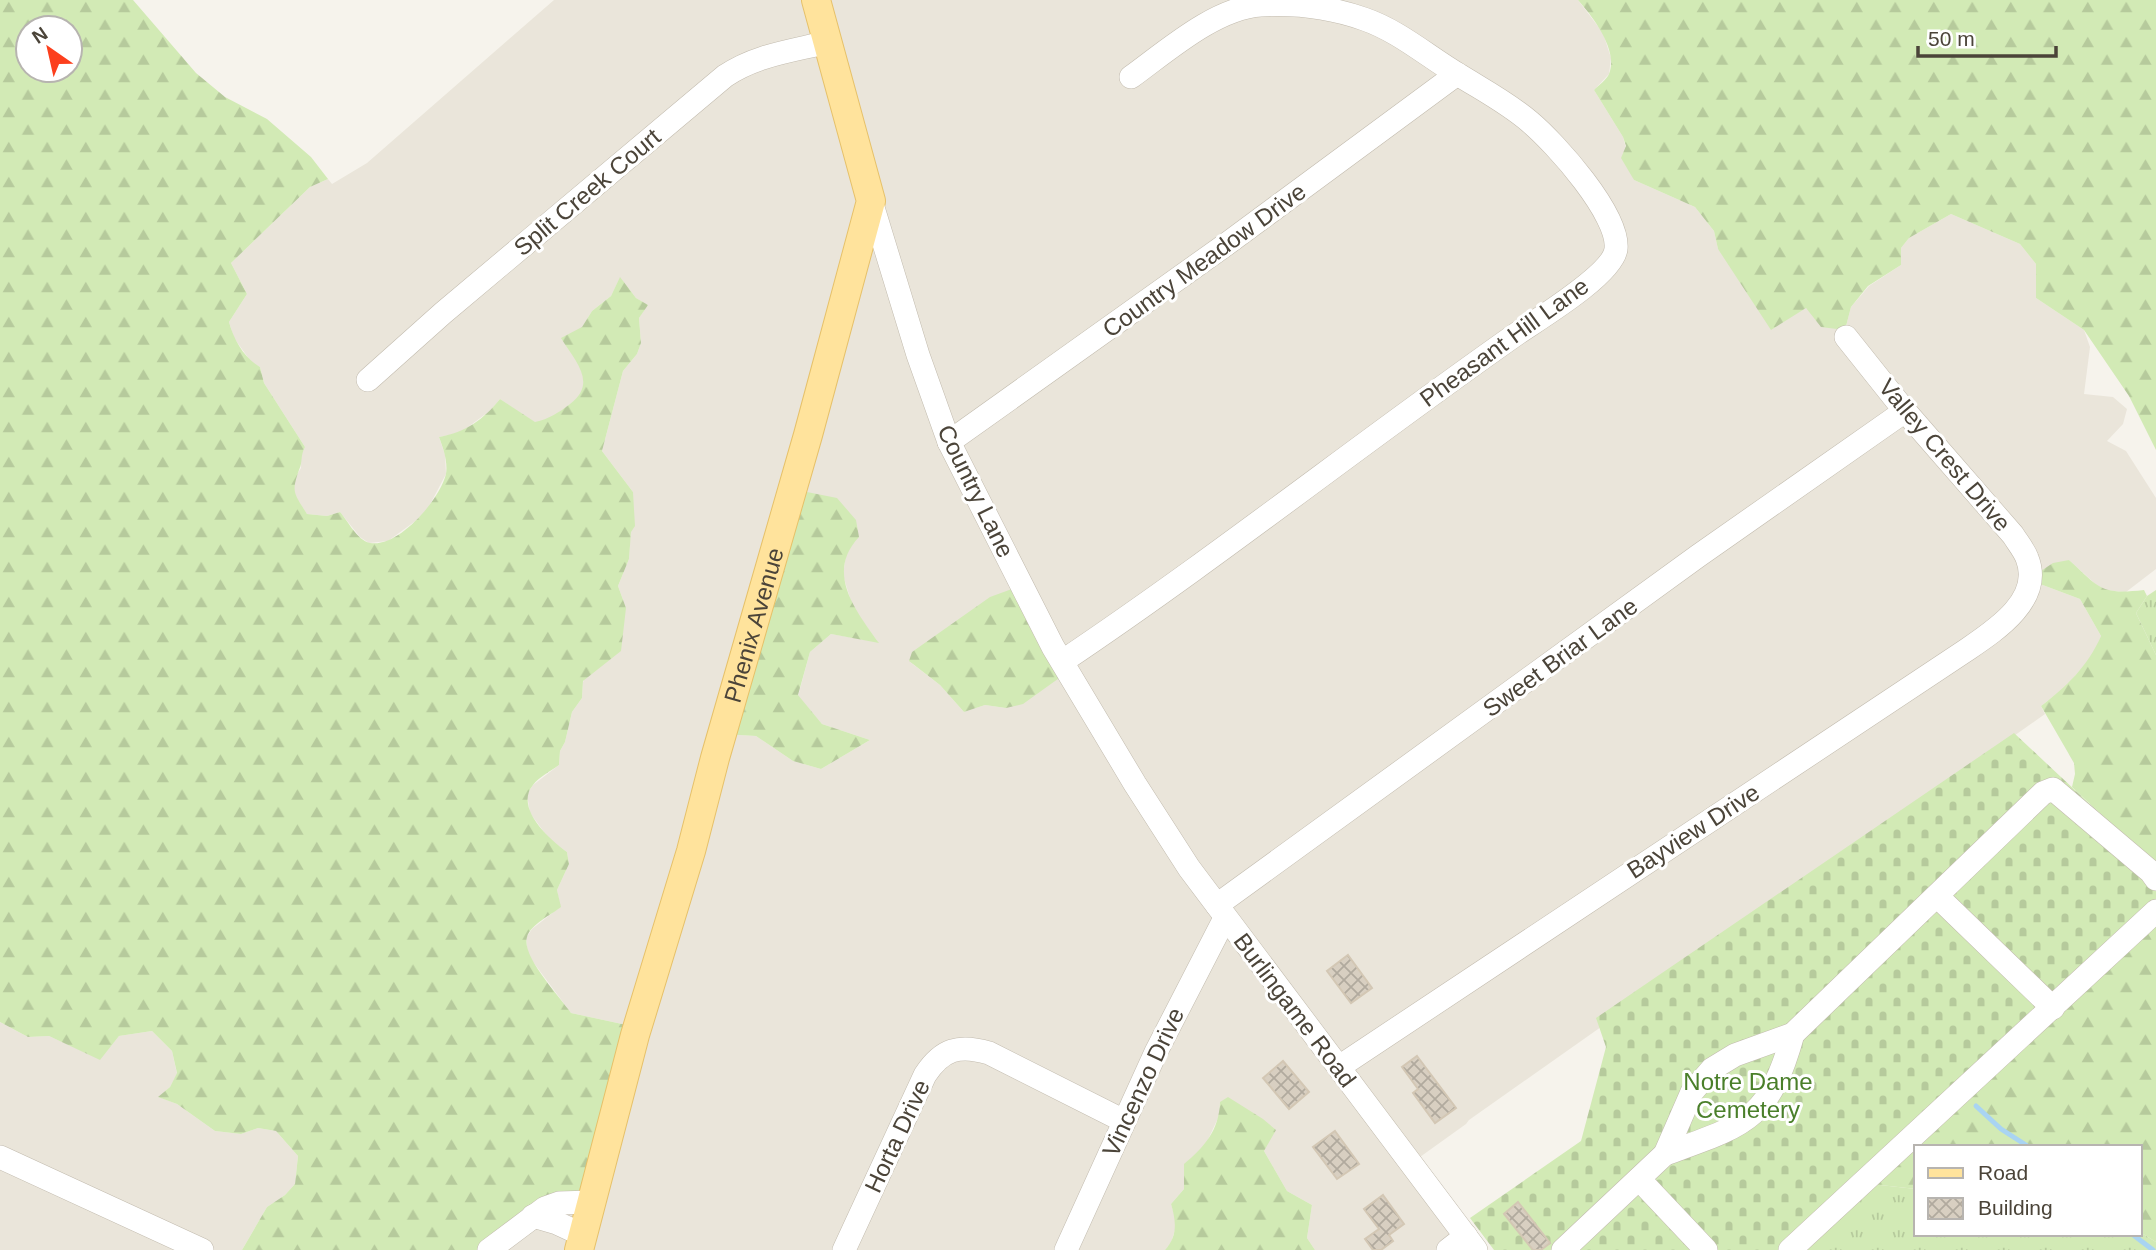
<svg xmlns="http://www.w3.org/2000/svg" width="2156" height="1250" font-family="Helvetica,sans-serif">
  <defs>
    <pattern id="grass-tufts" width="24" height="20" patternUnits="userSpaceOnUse" patternTransform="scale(1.75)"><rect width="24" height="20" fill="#d2eab5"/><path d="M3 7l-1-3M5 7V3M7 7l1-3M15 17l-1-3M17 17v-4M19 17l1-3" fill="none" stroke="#b6ca9c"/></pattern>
    <pattern id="forest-firs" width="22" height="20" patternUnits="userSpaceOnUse" patternTransform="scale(1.75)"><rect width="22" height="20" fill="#d2eab5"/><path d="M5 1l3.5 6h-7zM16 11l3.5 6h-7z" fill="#b6ca9c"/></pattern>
    <pattern id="cemetery-stones" width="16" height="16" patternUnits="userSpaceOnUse" patternTransform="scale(1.75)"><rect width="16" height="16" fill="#d2eab5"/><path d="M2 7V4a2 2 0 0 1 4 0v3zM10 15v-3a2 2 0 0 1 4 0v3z" fill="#b6ca9c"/></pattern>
    <pattern id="building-cross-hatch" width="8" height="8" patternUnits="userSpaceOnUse" patternTransform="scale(1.75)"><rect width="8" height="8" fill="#d8cfc1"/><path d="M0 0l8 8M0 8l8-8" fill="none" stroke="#b1aa9e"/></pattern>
  </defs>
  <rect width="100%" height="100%" fill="#f6f3ec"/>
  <g fill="#eae5da" fill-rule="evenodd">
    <path d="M554,0H1578L1603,33L1611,58L1609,74L1594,90L1623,137L1634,180L1695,207L1714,231L1718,249L1806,308L1845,330L1851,307L1869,286L1901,265V248L1909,238L1951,214L2020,244L2036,264V298L2084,330L2090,347L2084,394L2113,397L2127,409L2123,424L2107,441L2126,451L2156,498V569L2126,592L2102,590L2069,560L2032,581L2080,599L2101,636L2093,656L2064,688L2041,706L2045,714L1469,1120L1466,1124L1413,1162L1477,1250H1315L1307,1238L1312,1205L1287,1191L1264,1151L1267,1143L1220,1102L1219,1116L1205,1146L1184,1165V1189L1171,1204L1177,1223L1171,1243L1165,1250H493L636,1027L571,1013L528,955L526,938L532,929L560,907L557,890L569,864L567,852L550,840L530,813L527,794L533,785L559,765L560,751L565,742L572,712L582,698L583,682L626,608L618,586L629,559L633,492L602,451L623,371L637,354L641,343L639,318L647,305L636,298L620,278L611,296L592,311L582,327L584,388L579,398L551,418L535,423L500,399L491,410L460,433L439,437L445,455L446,474L425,514L388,541L369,543L360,537L340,512L327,516L307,514L293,493L294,479L301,468L300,456L305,447L264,383L260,367L252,363L234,338L229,322L247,294L231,263L310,187L328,179L332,184L367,163ZM856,520L851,546L846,555L843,575L853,608L878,642L831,634L810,652L798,696L822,724L870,740L821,769L793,761L756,736L722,734ZM910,662L1006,708L985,705L964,712L940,685Z"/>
    <path d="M0,1022L28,1037L49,1036L100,1059L119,1036L152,1031L172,1051L177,1074L170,1087L159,1097L177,1104L215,1131L241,1134L258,1128L276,1131L298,1156L295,1184L285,1195L267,1207L242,1250H0Z"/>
  </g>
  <g fill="url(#grass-tufts)">
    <path d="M2156,590V655L2136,613L2147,596Z"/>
    <path d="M1871,1184L1916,1189V1234H2140V1232L2156,1242V1250H1801Z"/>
  </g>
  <g fill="url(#forest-firs)" fill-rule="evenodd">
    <path d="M0,0H133L196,73L225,97L267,119L311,157L328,179L310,187L231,263L247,294L229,322C234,340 244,358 260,367L264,383L305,447C300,456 303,462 299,470C291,493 294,493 307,514L327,516L340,512C348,521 357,540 370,543C399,548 440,499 446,474C448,461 443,448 439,437C466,432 483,420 500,399L535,422C549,419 558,413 570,404C598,383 575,361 561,338L582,327L592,311L611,296L620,277L636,298L648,305L639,318L641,343L637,354L623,371L602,451L633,492L635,526L631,532L629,559L618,586L626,608L621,651L583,681L582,698L572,712L565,742L560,751L559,765C551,771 539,777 533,785C514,808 550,840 567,852L569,864L557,890L561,907C551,915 531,924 527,937C521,956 560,997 571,1013L636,1027L592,1196L493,1250H242L267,1207L285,1195L295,1184L298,1156L276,1131L258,1128L241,1134L215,1131L177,1104L158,1097L170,1087L177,1073L172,1051L152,1031L119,1036L100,1060L49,1036L28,1037L0,1022ZM28,28H70V70H28Z"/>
    <path d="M1578,0H2156V450L2129,396L2084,330L2036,298V264L2020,244L1951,214L1909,238L1901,248V265L1868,286L1851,307L1845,330L1821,327L1806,308L1771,330L1718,249L1714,231L1695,207L1634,180L1621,158L1626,146L1623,137L1594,90C1598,86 1607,79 1609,74C1619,50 1592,16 1578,0Z"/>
    <path d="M792,489L837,498L856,520L859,537C825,573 856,611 879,643L831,634L810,652L798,695L822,724L870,740L821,769L793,761L756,736L722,734Z"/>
    <path d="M2069,560C2100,588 2100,595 2144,590L2147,596L2136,613L2156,655V866L2072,787L2075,774L2074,763L2041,706C2066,687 2088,666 2101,636L2080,599L2032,581L2030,578L2053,563Z"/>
    <path d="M1020,586L1069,671L1023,704L1006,708L985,705L964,712L940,685L909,661L912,652L990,597Z"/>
    <path d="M2156,919V1242L2140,1232V1147H1916V1189L1871,1184Z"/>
    <path d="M1228,1097L1263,1119L1276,1130L1264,1151L1287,1191L1312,1205L1307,1238L1315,1250H1165C1178,1236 1176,1221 1171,1204L1184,1189V1164C1204,1147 1219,1131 1220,1102Z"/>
  </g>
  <path fill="url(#cemetery-stones)" d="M2014,733L2156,866V919L1801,1250H1494L1470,1218L1581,1141L1606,1047L1596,1018Z"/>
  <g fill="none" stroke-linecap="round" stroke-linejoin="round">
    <g stroke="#a9d4f2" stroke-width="5">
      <path d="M1976,1106L2001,1129L2029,1147"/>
      <path d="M2132,1234L2153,1250"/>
    </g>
  </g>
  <g fill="url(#building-cross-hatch)" stroke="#d3c7b4" stroke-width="2">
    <path d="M1348,955L1372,988L1351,1003L1327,971Z"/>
    <path d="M1417,1056L1456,1108L1435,1123L1413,1093L1418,1089L1402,1067Z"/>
    <path d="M1283,1061L1309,1092L1289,1109L1263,1078Z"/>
    <path d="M1335,1131L1359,1164L1337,1179L1313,1147Z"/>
    <path d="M1383,1195L1404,1224L1389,1235L1393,1241L1381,1250H1373L1365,1239L1379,1229L1364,1209Z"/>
    <path d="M1518,1202L1550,1243L1541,1250H1533L1504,1214Z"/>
  </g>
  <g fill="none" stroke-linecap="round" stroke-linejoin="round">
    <g stroke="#c2bbae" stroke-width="24">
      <g id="minor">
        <path d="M871,201L918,355L949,442L1053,647L1135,784L1189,868L1476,1250"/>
        <path d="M368,380L443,313L725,76C756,55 792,51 828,42"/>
        <path d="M949,442L1228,243L1457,74"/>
        <path d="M1063,661C1218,557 1365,440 1518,333C1540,318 1613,274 1616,249C1620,215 1555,143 1530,122C1508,103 1483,90 1459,75C1427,56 1399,31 1364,19C1330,7 1296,3 1261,5C1215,8 1167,51 1131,77"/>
        <path d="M1937,896L2053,1008"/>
        <path d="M1217,905L1698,556L1905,411"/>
        <path d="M1339,1067L1965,651C1993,632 2044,600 2027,558C2024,550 2018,543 2013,535L1905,411L1846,337"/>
        <path d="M1665,1154C1745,1125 1769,1121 1793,1034"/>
        <path d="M0,1157L202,1250"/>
        <path d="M1639,1179L1706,1250"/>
        <path d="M533,1216L557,1223L583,1235"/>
        <path d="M489,1250L545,1208L559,1203L591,1202"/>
        <path d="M844,1250L925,1075C942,1049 959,1044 989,1053L1124,1121"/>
        <path d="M1066,1250L1156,1052L1225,918"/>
        <path d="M1448,1250L1466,1236"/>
        <path d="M1563,1250L1665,1154L1692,1092L1712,1069L1735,1055L1793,1034L2043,793L2053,789L2151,872L2156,879"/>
        <path d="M1790,1250L2156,911"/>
      </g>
    </g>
    <g stroke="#e6c16a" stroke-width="30">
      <g id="major">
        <path id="s1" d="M579,1250L635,1035L691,851L715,758L808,435L871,201L816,0"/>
      </g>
    </g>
    <use href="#minor" stroke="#fff" stroke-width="23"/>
    <use href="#major" stroke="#ffe39c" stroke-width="28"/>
  </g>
  <g text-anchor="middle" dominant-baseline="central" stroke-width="6" stroke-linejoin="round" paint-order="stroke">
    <g font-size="24" fill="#4b4439" stroke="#fff">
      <text transform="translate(587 192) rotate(-40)">Split Creek Court</text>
      <text transform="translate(1204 260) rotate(-36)">Country Meadow Drive</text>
      <text transform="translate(1504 342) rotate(-36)">Pheasant Hill Lane</text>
      <text transform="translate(1945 455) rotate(50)">Valley Crest Drive</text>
      <text transform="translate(976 491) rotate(64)">Country Lane</text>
      <text stroke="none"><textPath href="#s1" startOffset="649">Phenix Avenue</textPath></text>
      <text transform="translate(1560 657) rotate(-36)">Sweet Briar Lane</text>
      <text transform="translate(1693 831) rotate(-33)">Bayview Drive</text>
      <text transform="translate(1295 1010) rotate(53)">Burlingame Road</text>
      <text transform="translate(1143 1082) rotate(-65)">Vincenzo Drive</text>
      <text transform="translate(897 1136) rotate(-65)">Horta Drive</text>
    </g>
    <g font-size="24" fill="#4a7f2a" stroke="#fff">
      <text x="1748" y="1081">Notre Dame<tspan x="1748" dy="28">Cemetery</tspan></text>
    </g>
  </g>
  <rect x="1914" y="1145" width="228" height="91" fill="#ffffff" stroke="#b7b4b0" stroke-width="2"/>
  <rect x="1928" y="1168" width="35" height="10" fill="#ffe39c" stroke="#b7b4b0" stroke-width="2"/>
  <text x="1978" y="1180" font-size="21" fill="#4b4439">Road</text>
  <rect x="1928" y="1198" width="35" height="21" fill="url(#building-cross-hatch)" stroke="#b7b4b0" stroke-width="2"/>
  <text x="1978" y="1215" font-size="21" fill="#4b4439">Building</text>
  <g transform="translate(49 49) rotate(326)"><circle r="33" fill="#ffffff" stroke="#b7b4b0" stroke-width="2"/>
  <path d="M0-5L12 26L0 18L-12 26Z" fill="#fc3f1d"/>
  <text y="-10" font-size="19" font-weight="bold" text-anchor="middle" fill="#4b4439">N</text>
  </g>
  <path d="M1918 46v10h138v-10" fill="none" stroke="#4b4439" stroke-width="3.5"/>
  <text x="1928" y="46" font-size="21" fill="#4b4439" stroke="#ffffff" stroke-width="5" paint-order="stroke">50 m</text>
</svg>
